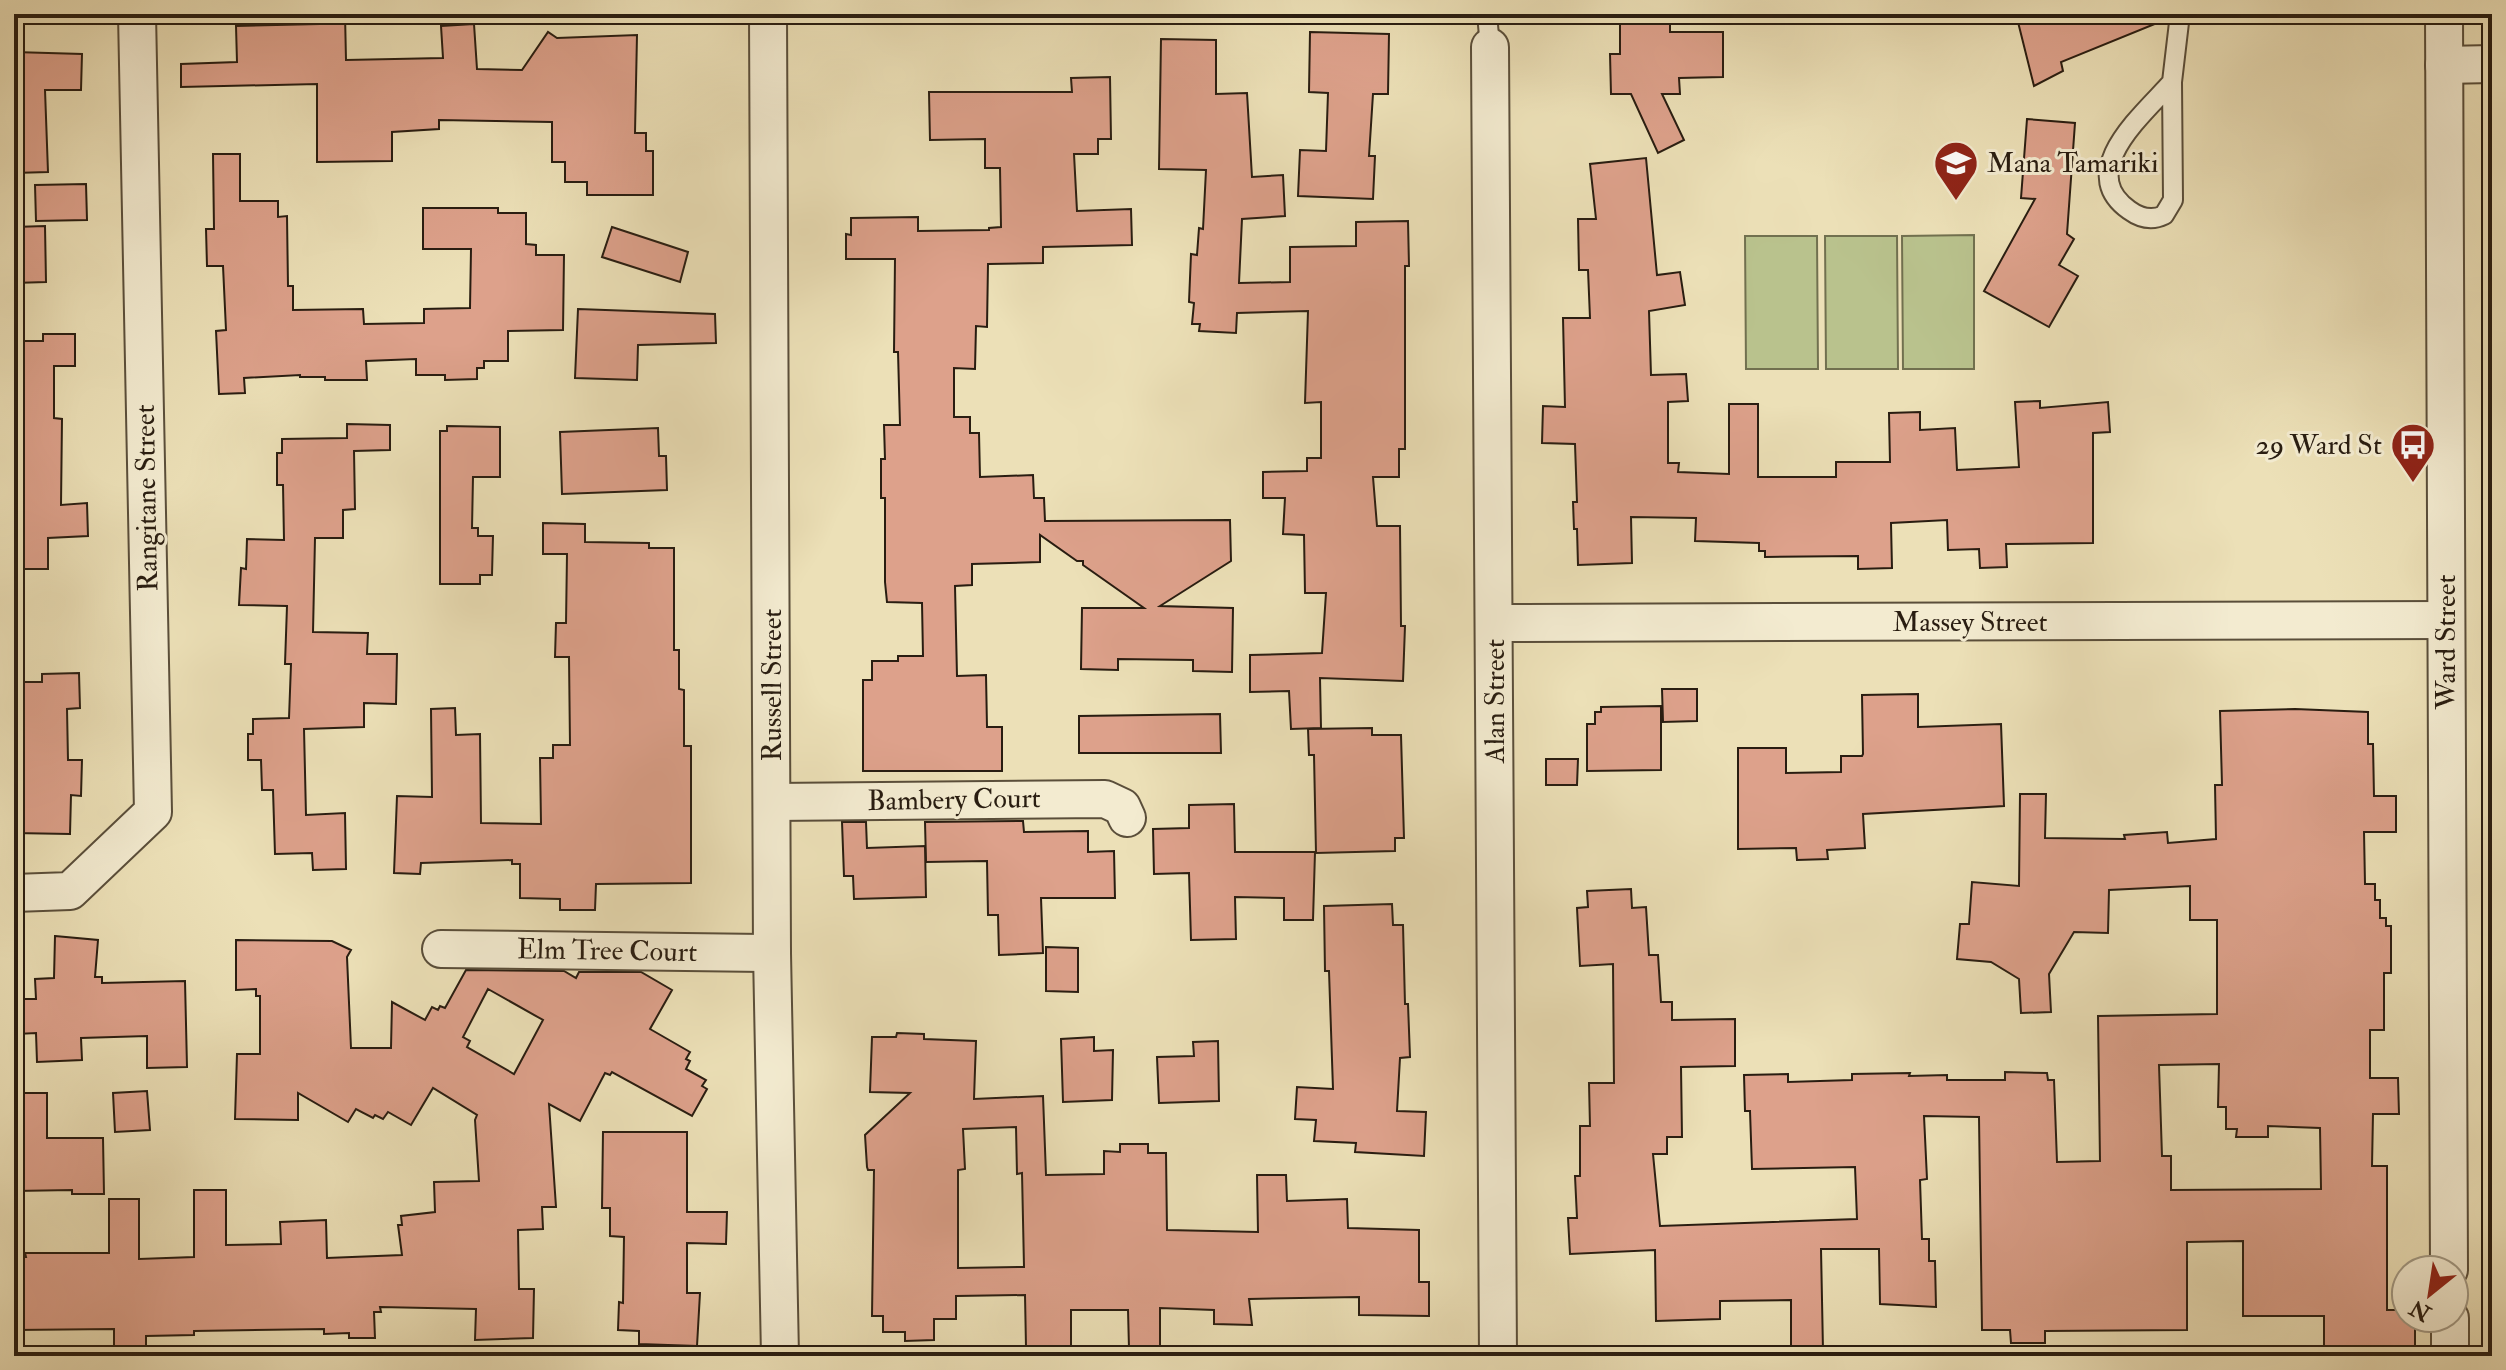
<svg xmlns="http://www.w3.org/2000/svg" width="2506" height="1370" font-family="'IM FELL Double Pica',serif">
  <rect width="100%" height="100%" fill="#ece0b7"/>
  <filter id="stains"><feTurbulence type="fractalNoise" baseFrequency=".0025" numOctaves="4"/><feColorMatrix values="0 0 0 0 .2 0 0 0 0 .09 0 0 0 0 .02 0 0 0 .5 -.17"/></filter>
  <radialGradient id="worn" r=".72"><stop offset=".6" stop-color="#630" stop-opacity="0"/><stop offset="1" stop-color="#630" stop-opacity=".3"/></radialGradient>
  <g fill="#b9c28d" stroke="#71704f" stroke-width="2">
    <path d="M1974,235V369H1903L1902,236Z"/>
    <path d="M1745,236H1817L1818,369H1746Z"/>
    <path d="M1825,236H1897L1898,369H1826Z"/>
  </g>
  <g fill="#dda18b" stroke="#291d11" stroke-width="2" fill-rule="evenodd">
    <path d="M319,14H345L346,60L443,58L441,26L474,24L477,69L522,70L548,32L557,38L637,35L635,133H646V151H653V195H587V182H565V162H552V122L439,120V129L392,132V161L317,162V84L181,87V64L237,62L236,26L319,24Z"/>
    <path d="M1620,14H1670V32H1723V77L1679,78L1680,94H1662L1684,140L1658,153L1631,94H1611L1610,54H1620Z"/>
    <path d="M2016,14H2168L2167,19L2061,62L2063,71L2034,86Z"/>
    <path d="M1310,32L1389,34L1388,94H1373L1369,156H1375L1373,199L1298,196L1300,150L1326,151L1328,93L1309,92Z"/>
    <path d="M1161,39L1216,40V94L1247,93L1252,177L1283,175L1285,216L1242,219L1239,283L1290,282V247L1356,246V222L1408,221L1409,266H1405V449H1399V477H1373L1377,526H1400L1401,626H1405L1403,681L1320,678L1321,728L1291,729L1289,691L1250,692V655L1322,653L1326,593H1305L1304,535L1283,534L1285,498H1263V472L1307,471V458H1321V402L1305,403L1308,311L1237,313L1236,333L1199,331L1200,324H1192L1194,303L1189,302L1191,254L1197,255L1199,228L1203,229L1206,170L1159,169Z"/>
    <path d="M14,52L82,54L81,90H45L48,172L14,173Z"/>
    <path d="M1110,77L1111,139H1098V154H1074L1077,211L1131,209L1132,245L1043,247V263L988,264L987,327L976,326L975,369L954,368V417H970V433H979L980,477L1033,475L1034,498H1044L1045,521L1230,520L1231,561L1160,606L1233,608L1232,672L1193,671V660L1118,659V670L1081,669L1082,608H1144L1083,565V561H1077L1040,535V562L972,564V585L955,586L957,676L986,675L987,727H1002V771H863V680H872V661H898V656H923L922,603L887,602L885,582V498H881V459H885L884,425H900L898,352H894L895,259H846V234L851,235V218L918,217V231L989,230V228L1001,227L1000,168H985V139L930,140L929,92H1072L1071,78Z"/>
    <path d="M2027,119L2075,123L2067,234L2074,239L2059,265L2078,276L2049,327L1984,291L2035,199L2021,198Z"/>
    <path d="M213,154H240V201H278V217L287,216L288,286H293V310L363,309L364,324L424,323V309L470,308L471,249H423V208H498V213H526V244L536,245V255H564L563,330L508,331V361H484V368H477V379L445,380V375H416V359L366,361L367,380H325V377H300V375L244,378L245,393L219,394L216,331L226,330L223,266H207L206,229H214Z"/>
    <path d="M1646,158L1657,275L1680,272L1685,305L1649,311L1651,375L1686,374L1688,401L1668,402V463H1679L1678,472L1729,474V404H1758V477H1836V462H1890L1889,413L1920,412V430L1955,428L1957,470L2019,467L2015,402L2040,401V408L2108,402L2110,432L2093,433V543L2006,544L2007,567L1980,568L1979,549L1948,550L1947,520L1891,523L1892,568L1858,569V556L1765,557V551H1759V543L1695,541L1696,518L1631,517L1632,563L1578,565L1577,529H1574L1573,502H1577L1575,444L1542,443L1543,406L1565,407L1563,318H1590L1588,270H1579L1578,219H1596L1590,164Z"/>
    <path d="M86,184L87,220L36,221L35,185Z"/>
    <path d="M45,226L46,282L14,283V227Z"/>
    <path d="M612,227L688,252L680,282L602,257Z"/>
    <path d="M578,309L715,314L716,343L638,345L637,380L575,378Z"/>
    <path d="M43,334H75V366H54V418L62,419L61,505L87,503L88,536L48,538V569H14V341H43Z"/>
    <path d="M347,424L390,425V450L354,451L355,509L343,510V538H315L313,632L368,633L367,654H397L396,704L364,703V727L304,729L306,815L345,813L346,869L313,870L312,853L275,854L273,790H262L261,760H248V734H253V719L289,718L291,664H285L287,606L239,605L241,568L246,569L247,539L284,540L283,485H277V453H282V439L347,438Z"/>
    <path d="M447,426L500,427V477H473L472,528H478V536H493L492,575H480V584H440V431H447Z"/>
    <path d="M658,428L659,456H666L667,490L562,494L560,432Z"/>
    <path d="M543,523L585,524V542L649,543V548H674V650H679V689L684,690V746H691V883L596,884L595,910H560V899L520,898V864H512V860L421,863L420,874L394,873L397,796L432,797L431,709L455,708L456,735L480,734L481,823L541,824L540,758H553V745H570L569,657H555L556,623H566L567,554H543Z"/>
    <path d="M79,673L80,708L67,709L68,760H82L81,796L71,795L70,834L14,833V682H42V674Z"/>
    <path d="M1662,689H1697V721L1663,722Z"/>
    <path d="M1918,694V727L2001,724L2004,806L1863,814L1865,848L1827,850L1828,859L1797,860L1796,848L1738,849V748H1786V773L1841,772V756H1862L1863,754L1862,695Z"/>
    <path d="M1661,706V770L1587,771V724H1595V712H1601V707Z"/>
    <path d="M2295,709L2368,712V744H2373L2374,796H2396V832H2364L2365,884H2375V900H2380V918H2386V926H2391V973H2384V1030H2370V1078H2398L2399,1114H2373L2372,1166H2387V1310H2406V1318H2415V1355L2324,1356V1316H2243V1241L2187,1242V1330L2045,1331V1343H2011L2010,1330H1982L1979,1117L1924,1116L1927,1179L1920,1180L1922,1239H1929V1261H1935L1936,1307L1880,1304L1879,1249H1821L1823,1350H1791V1300L1720,1301V1319L1656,1321L1655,1250L1570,1254L1568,1218H1577L1575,1176H1580V1126H1590L1589,1083H1614L1613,964L1580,966L1577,908L1588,907L1587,891L1631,889L1632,908L1646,907L1649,955H1658L1661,1002H1672V1020L1735,1019V1066L1681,1067L1682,1137H1667V1154H1653L1660,1226L1857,1219L1855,1167L1752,1169L1750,1111H1745L1744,1075L1788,1074V1082L1852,1080V1074L1910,1073L1909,1076L1947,1075V1080H2005V1072L2047,1073L2048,1080H2054L2057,1162L2100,1161L2098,1016L2217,1014V920H2190V886L2109,890L2108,933L2074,932L2049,974L2051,1012L2021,1013L2019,979L1991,962L1957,959L1960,924H1969L1972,882L2019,886L2020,794H2046L2045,838L2125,839L2124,835L2167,832L2168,843L2216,839L2215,785H2222L2220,711ZM2219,1064L2218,1107H2226V1129H2237L2236,1137H2268V1126L2320,1128L2321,1189L2171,1190V1156H2162L2159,1065Z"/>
    <path d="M1220,714L1221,753H1079V716Z"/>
    <path d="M1372,728V735H1401L1404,838H1395V851L1316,853L1314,755H1309L1308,729Z"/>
    <path d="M1546,759H1578L1577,785H1546Z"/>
    <path d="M1234,804L1235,852H1315L1313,920H1284V898L1235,897L1236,939L1191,940L1189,873L1154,874L1153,829L1189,828V805Z"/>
    <path d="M1023,821L1024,832L1088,831V852L1114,851L1115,898H1041L1043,953L999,955L998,915H988L987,861L926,862L925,822Z"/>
    <path d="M842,822H866L867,848L925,846L926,897L854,899L853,876H844Z"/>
    <path d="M1392,904L1393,925H1403L1405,1004H1408L1410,1057L1400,1058L1397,1111L1426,1112L1424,1156L1355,1152L1356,1143L1314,1141L1316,1120L1295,1119L1297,1087L1333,1089L1329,971H1325L1324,906Z"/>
    <path d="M55,936L98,940L95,977H102V983L185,981L187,1067L147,1068V1036L81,1038L82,1060L37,1062L36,1033L17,1034L16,999H36L35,979L54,978Z"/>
    <path d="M236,940L332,941L351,950L347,957L351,1048H391L392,1002L425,1020L432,1007L438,1010L440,1006L445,1008L466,970L564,971L576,978L579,972H641L672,990L650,1029L690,1052L686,1059L690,1061L686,1069L706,1080L702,1086L707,1089L692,1116L612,1072L610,1075L605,1073L580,1121L549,1104L556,1207H542L543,1229L518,1230L519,1289H534L533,1338L475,1340L476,1309L380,1307L381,1312H374L375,1338H349V1333L324,1334V1329L194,1331V1335L146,1336V1356H114V1329L15,1330L14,1257H26L25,1253H109V1199H139V1259L194,1257V1190H226V1245L281,1244L280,1222L326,1220L327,1258L402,1255L398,1225H402L401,1216L435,1212L434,1182L479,1181L475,1120L477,1115L433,1088L411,1125L388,1112L383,1119L375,1115L373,1118L356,1109L348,1122L298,1093V1120L235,1119L237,1054H260V996H256V989L236,990ZM488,989L543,1020L514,1074L467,1047L470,1041L463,1037Z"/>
    <path d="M1046,947L1078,948V992L1046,991Z"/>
    <path d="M897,1033L924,1034V1039L976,1041L974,1099L1043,1096L1046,1175L1104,1174V1151L1120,1152V1144H1148V1153H1166L1167,1230L1258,1232L1257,1175H1286L1287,1201L1347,1199L1348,1228L1419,1230V1282H1429V1316L1359,1315V1297L1249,1299L1252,1325L1214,1324V1310L1160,1308V1349L1129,1348L1128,1310H1071V1346L1026,1347L1025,1295L956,1296V1319H934V1340L905,1341V1332H883V1316H872L874,1170H868L867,1167L865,1135L910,1093L870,1092L872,1037H896ZM1016,1127L1017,1174L1022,1173L1024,1267L958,1268V1170L965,1169L963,1129Z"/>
    <path d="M1094,1037V1051L1113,1050L1112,1100L1063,1102L1061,1039Z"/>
    <path d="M1218,1041L1219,1101L1159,1103L1157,1057L1194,1056L1193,1042Z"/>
    <path d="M147,1091L150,1130L115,1132L113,1093Z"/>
    <path d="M18,1093H47V1138H103L104,1194H72V1190L15,1191L14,1150H19Z"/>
    <path d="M603,1132H687V1212H727L726,1244L687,1243V1293H700L697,1346L639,1344V1331L618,1330L619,1302L623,1303L624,1237L610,1236V1208H602Z"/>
  </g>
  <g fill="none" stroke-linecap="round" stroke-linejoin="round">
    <g stroke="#5a4e3a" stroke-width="22">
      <g id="lane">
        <path d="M1487,14L1490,47"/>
        <path d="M2172,82C2145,113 2074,171 2129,210C2140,218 2152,221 2164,215L2173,200L2172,82L2180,14"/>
      </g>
    </g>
    <g stroke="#5a4e3a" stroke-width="40">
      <g id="street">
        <path d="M768,14L772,953L780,1356"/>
        <path d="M2444,14L2449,1270"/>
        <path d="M1490,47L1498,1356"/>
        <path d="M2444,65L2492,64"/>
        <path d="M1495,623L2446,620"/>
        <path d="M773,802L1105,799L1122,807L1127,818"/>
        <path d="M14,893L70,891L153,812L137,14"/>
        <path d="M441,949L772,953"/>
        <path d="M2450,1318V1356"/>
      </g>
    </g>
    <use href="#lane" stroke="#f3ebd0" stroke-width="18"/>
    <use href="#street" stroke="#f3ebd0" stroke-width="36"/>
  </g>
  <defs>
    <g id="school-pin" transform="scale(2.3)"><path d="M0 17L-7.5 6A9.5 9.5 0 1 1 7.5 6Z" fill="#8f2418" stroke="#f3ebd0"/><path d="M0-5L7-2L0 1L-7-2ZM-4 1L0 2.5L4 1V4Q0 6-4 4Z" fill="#fff"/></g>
    <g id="bus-pin" transform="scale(2.3)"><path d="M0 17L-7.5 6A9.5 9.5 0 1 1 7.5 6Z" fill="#8f2418" stroke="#f3ebd0"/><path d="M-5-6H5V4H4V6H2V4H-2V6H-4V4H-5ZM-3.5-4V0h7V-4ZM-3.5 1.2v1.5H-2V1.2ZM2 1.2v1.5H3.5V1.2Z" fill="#fff"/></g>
  </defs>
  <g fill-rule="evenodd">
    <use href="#school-pin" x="1956" y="163"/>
    <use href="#bus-pin" x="2413" y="445"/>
  </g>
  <g text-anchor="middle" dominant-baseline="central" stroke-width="6" stroke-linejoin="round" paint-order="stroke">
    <g font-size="28" fill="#291d11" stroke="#f3ebd0" text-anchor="start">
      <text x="1987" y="163">Mana Tamariki</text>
      <text x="2382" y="445" text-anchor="end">29 Ward St</text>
    </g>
    <g font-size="28" fill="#291d11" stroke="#f3ebd0">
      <text transform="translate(147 498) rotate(-91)">Rangitane Street</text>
      <text x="1970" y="622">Massey Street</text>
      <text transform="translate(2446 642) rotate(-90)">Ward Street</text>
      <text transform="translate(772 685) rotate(-90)">Russell Street</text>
      <text transform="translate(1495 701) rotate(-90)">Alan Street</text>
      <text transform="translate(954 800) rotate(-1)">Bambery Court</text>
      <text transform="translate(607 951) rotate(1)">Elm Tree Court</text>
    </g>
  </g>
  <rect width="2506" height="1370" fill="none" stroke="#ece0b7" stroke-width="48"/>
  <rect x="16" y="16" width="2474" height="1338" fill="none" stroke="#291d11" stroke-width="4"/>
  <rect x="24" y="24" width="2458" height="1322" fill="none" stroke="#291d11" stroke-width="2"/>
  <g transform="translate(2430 1294) rotate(210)"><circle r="38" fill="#f3ebd0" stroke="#a29984" stroke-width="2"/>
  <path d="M0-6L14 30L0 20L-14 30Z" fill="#8f2418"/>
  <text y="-12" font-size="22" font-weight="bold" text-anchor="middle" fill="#291d11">N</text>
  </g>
  <rect width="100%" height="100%" filter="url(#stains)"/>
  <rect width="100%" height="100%" fill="url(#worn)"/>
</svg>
